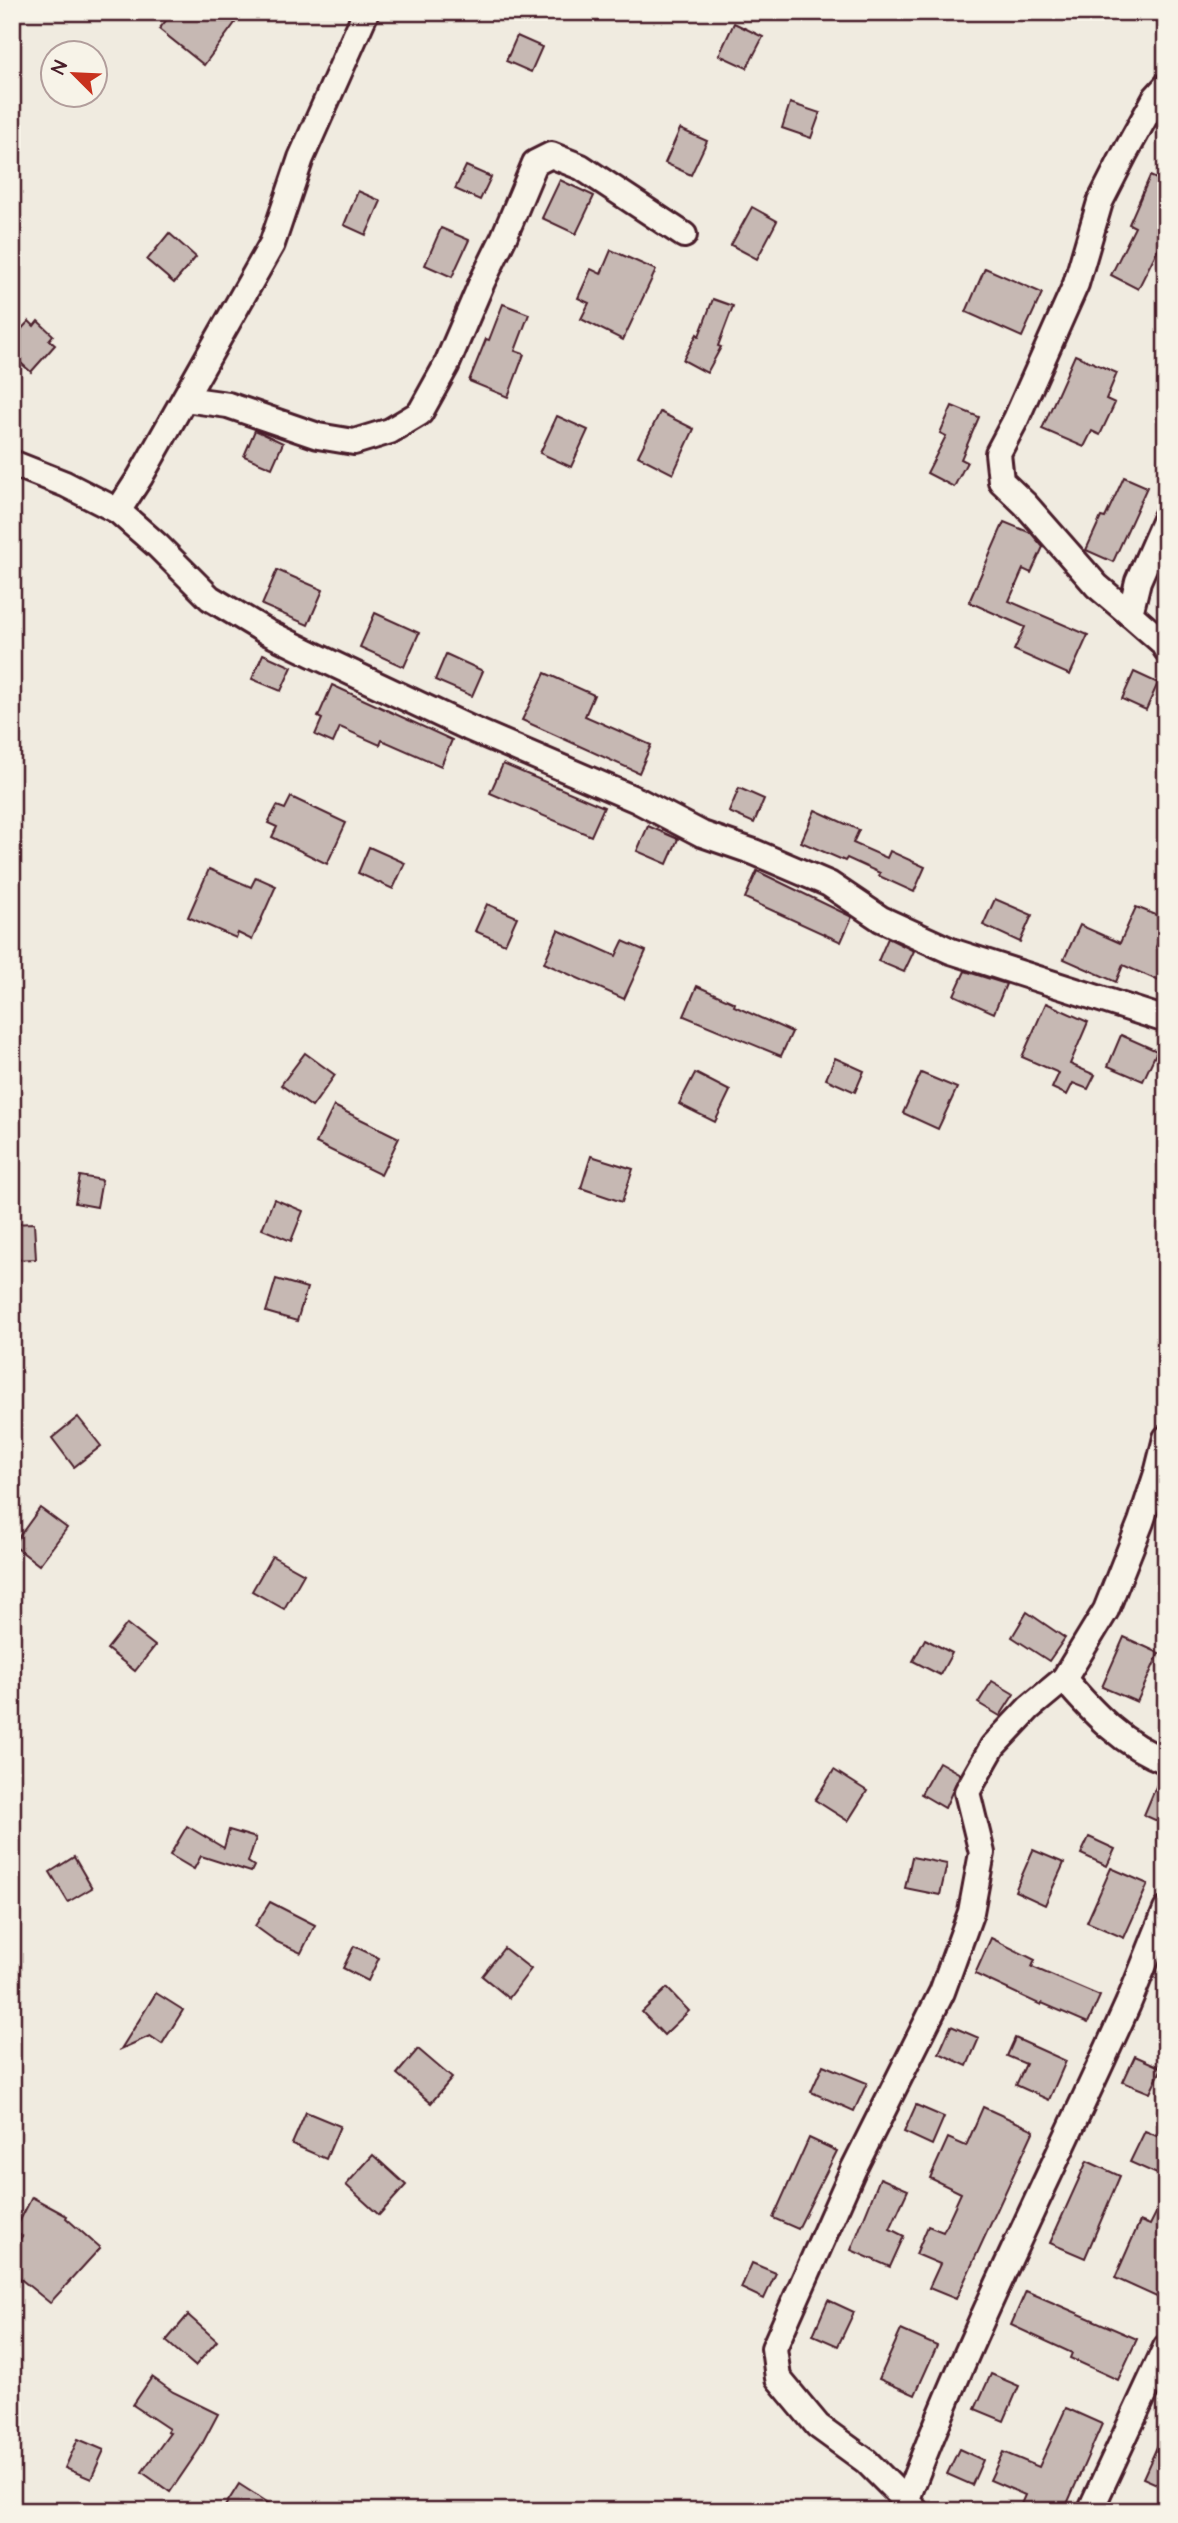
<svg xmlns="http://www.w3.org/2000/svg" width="1178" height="2523" font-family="'Architects Daughter',sans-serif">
  <rect width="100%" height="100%" fill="#f0ebe0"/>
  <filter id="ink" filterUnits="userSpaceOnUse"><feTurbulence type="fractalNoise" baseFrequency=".0143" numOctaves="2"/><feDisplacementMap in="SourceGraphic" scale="14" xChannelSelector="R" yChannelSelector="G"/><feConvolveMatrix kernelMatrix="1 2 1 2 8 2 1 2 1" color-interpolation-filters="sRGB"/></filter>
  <g filter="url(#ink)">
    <g fill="#c6b8b3" stroke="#4a1f2b" stroke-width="2">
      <path d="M173,12H243L204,65L159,29Z"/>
      <path d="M734,23L763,37L747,68L719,55Z"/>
      <path d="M517,36L542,47L531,72L506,61Z"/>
      <path d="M790,103L820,113L811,138L782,128Z"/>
      <path d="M680,129L707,141L691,175L665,163Z"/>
      <path d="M466,166L491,177L480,200L455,189Z"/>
      <path d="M1150,176L1166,183V233L1138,289L1111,275L1135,227L1129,224Z"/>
      <path d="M560,180L594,196L576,234L542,218Z"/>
      <path d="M358,191L381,201L366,235L344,225Z"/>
      <path d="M752,207L777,221L757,259L731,245Z"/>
      <path d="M441,228L469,240L452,277L425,265Z"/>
      <path d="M169,233L196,257L174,283L147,260Z"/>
      <path d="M611,250L656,270L623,340L581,319L589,303L578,298L591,269L601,274Z"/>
      <path d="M985,268L1042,293L1022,337L966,312Z"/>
      <path d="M713,299L733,306L718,346L721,347L707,373L683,360L697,334L699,336Z"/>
      <path d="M503,304L529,314L515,351L524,354L508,397L469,381L486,339L489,340Z"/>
      <path d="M29,321L34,326L38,321L53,335L49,340L55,345L31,372L12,355V339Z"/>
      <path d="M1075,355L1117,373L1106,399L1115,403L1100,435L1092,431L1084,447L1042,429Z"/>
      <path d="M952,406L979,417L961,459L967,462L954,487L927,473L946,436L940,433Z"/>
      <path d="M660,412L694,429L673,474L638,456Z"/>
      <path d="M557,416L588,430L571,467L540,453Z"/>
      <path d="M255,430L283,443L272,468L244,456Z"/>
      <path d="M1124,477L1147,487L1113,562L1086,550L1101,517L1105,518Z"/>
      <path d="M1004,522L1031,533L1043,547L1031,573L1023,569L1009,601L1088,635L1070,675L1014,650L1025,627L969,602Z"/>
      <path d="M277,570L323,590L308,625L262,605Z"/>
      <path d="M375,613L419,633L404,667L360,647Z"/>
      <path d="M263,654L292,667L281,691L252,679Z"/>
      <path d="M446,654L483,671L472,696L435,680Z"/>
      <path d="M1134,672L1158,683L1146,710L1122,699Z"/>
      <path d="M545,673L594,695L585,716L651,745L639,773L522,720Z"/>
      <path d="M332,685L452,740L441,766L382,740L380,745L340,727L333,743L315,735L322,719L318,717Z"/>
      <path d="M503,764L604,807L591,836L490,793Z"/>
      <path d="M739,788L764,799L754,823L729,812Z"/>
      <path d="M291,797L346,823L327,864L272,837L277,827L268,823L277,806L285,809Z"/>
      <path d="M815,810L859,830L853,843L887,858L890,851L925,867L914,892L879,876L880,873L847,858L845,861L801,842Z"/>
      <path d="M648,826L678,839L667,864L637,851Z"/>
      <path d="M369,847L405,863L393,889L358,873Z"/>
      <path d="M209,869L251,887L256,877L276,886L252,940L238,933L236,938L188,917Z"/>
      <path d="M757,871L852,917L841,942L745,898Z"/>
      <path d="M995,899L1032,915L1020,942L983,925Z"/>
      <path d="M487,904L517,917L505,944L475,931Z"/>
      <path d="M1136,907L1166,919V924L1156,947L1166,951V984L1123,965L1116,982L1064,959L1080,925L1120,943Z"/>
      <path d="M558,930L616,956L623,941L646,951L624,999L544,963Z"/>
      <path d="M888,938L914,951L904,972L878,961Z"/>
      <path d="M965,971L1006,984L994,1013L954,995Z"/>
      <path d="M697,986L735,1003L734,1006L792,1032L781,1056L684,1016Z"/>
      <path d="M1046,1003L1088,1022L1070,1064L1095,1075L1088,1089L1073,1083L1067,1095L1052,1088L1059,1073L1022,1057Z"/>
      <path d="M1121,1035L1157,1051L1143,1081L1108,1066Z"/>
      <path d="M305,1053L335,1075L312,1107L281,1085Z"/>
      <path d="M835,1058L864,1071L855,1092L826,1079Z"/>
      <path d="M695,1073L730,1091L715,1122L679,1104Z"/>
      <path d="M921,1073L957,1088L938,1129L903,1113Z"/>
      <path d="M334,1106L399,1138L381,1175L316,1143Z"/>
      <path d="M591,1156L633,1169L622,1202L581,1188Z"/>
      <path d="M80,1176L102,1180L97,1207L75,1203Z"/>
      <path d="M274,1199L303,1211L291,1241L262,1229Z"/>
      <path d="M34,1223L36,1259L12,1260V1224Z"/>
      <path d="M276,1279L307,1288L297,1321L266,1312Z"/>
      <path d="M78,1417L101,1446L74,1467L52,1438Z"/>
      <path d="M40,1508L67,1528L39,1565L13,1545Z"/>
      <path d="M272,1556L304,1574L284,1609L252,1591Z"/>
      <path d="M1027,1612L1065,1638L1049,1661L1012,1637Z"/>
      <path d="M127,1624L155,1646L135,1671L107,1649Z"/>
      <path d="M1124,1637L1159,1653L1137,1702L1102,1687Z"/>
      <path d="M925,1639L952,1653L940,1675L913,1661Z"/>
      <path d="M992,1681L1014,1694L1000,1716L978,1703Z"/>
      <path d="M939,1762L960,1774L945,1808L921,1794Z"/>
      <path d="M834,1770L867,1791L848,1821L815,1800Z"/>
      <path d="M1161,1775L1166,1776V1825L1144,1815Z"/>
      <path d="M187,1826L224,1848L229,1830L256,1838L248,1862L254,1866L251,1872L201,1856L194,1869L170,1855Z"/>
      <path d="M1089,1837L1115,1849L1107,1866L1081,1854Z"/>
      <path d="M1033,1850L1064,1863L1045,1905L1015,1891Z"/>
      <path d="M74,1857L92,1888L68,1902L50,1872Z"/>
      <path d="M912,1857L947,1864L940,1895L905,1888Z"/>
      <path d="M1111,1868L1148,1884L1124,1938L1087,1922Z"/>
      <path d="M270,1902L315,1925L301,1953L277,1942L255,1926Z"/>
      <path d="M991,1938L1035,1960L1032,1967L1100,1996L1088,2023L1042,2003L1041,2005L975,1974Z"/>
      <path d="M354,1946L379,1958L368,1981L343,1968Z"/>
      <path d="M504,1948L531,1969L509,1998L482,1976Z"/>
      <path d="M667,1988L689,2011L664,2035L642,2012Z"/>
      <path d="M156,1993L183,2010L162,2044L150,2036L121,2049Z"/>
      <path d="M951,2026L979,2038L967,2066L939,2053Z"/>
      <path d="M1015,2038L1066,2061L1049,2100L1016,2085L1026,2064L1007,2056Z"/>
      <path d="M418,2049L452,2078L431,2103L397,2074Z"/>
      <path d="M1135,2056L1162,2068L1150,2093L1123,2082Z"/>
      <path d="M823,2065L867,2083L854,2111L811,2092Z"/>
      <path d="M916,2105L944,2117L932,2145L904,2132Z"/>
      <path d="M983,2107L1034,2130L956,2299L929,2288L940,2264L916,2254L928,2226L943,2232L961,2193L930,2178L948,2138L966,2146Z"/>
      <path d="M306,2112L340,2126L326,2159L292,2144Z"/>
      <path d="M1145,2131L1166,2140V2178L1130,2162Z"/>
      <path d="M809,2138L837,2151L798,2229L773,2218Z"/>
      <path d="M373,2155L406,2185L379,2215L346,2185Z"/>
      <path d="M1087,2161L1120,2176L1085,2258L1050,2243Z"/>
      <path d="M880,2178L908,2190L890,2229L904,2236L890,2267L851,2250Z"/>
      <path d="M1166,2193V2287L1161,2299L1115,2278L1140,2221L1150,2225Z"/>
      <path d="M32,2197L67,2216L66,2218L100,2248L50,2303L12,2272V2250L22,2236L14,2232Z"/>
      <path d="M752,2263L776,2273L764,2299L741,2288Z"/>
      <path d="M1026,2291L1137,2339L1118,2380L1070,2358L1072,2353L1011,2325Z"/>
      <path d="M828,2300L854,2312L838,2346L813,2335Z"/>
      <path d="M188,2315L217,2341L195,2366L166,2341Z"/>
      <path d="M901,2330L937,2346L915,2395L879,2379Z"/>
      <path d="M991,2374L1019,2386L1004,2421L975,2409Z"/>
      <path d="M152,2377L173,2392L218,2414L200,2448L170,2492L142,2472L170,2433L167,2432L169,2429L133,2405Z"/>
      <path d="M1066,2408L1102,2424L1064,2511H1018L1025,2495L990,2480L1003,2452L1039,2467Z"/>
      <path d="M1166,2427V2488L1143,2478Z"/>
      <path d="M78,2439L104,2450L91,2479L65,2468Z"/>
      <path d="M959,2449L983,2460L972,2485L947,2474Z"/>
      <path d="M239,2484L281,2511H222Z"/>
    </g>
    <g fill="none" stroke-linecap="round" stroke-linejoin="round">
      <g stroke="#4a1f2b" stroke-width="30">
        <g id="minor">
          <path d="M185,399L228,405L318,436L354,442L390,431L420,413L446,366L482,282L504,237L535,163L551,155L581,167L684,235"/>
          <path d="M12,463L65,484L118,511L158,546L210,598L267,632L312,654L469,728L637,800L702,834L754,852L829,884L881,919L951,951L1166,1020"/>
          <path d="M118,511L140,477L272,244L301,158L366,12"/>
          <path d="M1166,517L1138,581L1130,614L1162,642L1166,649"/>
          <path d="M1130,614L1097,586L1025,504L1001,481L998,453L1016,419L1076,284L1100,202L1125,153L1156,97L1166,86"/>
          <path d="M1064,1679C1092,1712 1124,1746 1166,1761"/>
          <path d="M907,2499C971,2330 1054,2169 1128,2004C1141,1973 1153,1941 1166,1910"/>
          <path d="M916,2511L866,2461L818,2426L778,2378L774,2348L853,2170L942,1992L971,1912L982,1853L967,1792L993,1746L1029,1708L1064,1679L1106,1610L1141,1522L1158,1470L1166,1438"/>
          <path d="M1090,2511L1166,2347"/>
        </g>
      </g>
      <use href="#minor" stroke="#f7f3e8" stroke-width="24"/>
    </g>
  </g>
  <rect width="1178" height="2523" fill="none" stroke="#f7f3e8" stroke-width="42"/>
  <rect x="21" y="21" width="1136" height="2481" fill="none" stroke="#4a1f2b" stroke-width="2.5" filter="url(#ink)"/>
  <g transform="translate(74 74) rotate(294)"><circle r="33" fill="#f7f3e8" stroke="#b29e9c" stroke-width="2"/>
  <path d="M0-5L12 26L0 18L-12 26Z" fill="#c8321e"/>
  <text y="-10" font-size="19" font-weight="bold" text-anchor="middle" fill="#4a1f2b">N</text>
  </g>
</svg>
